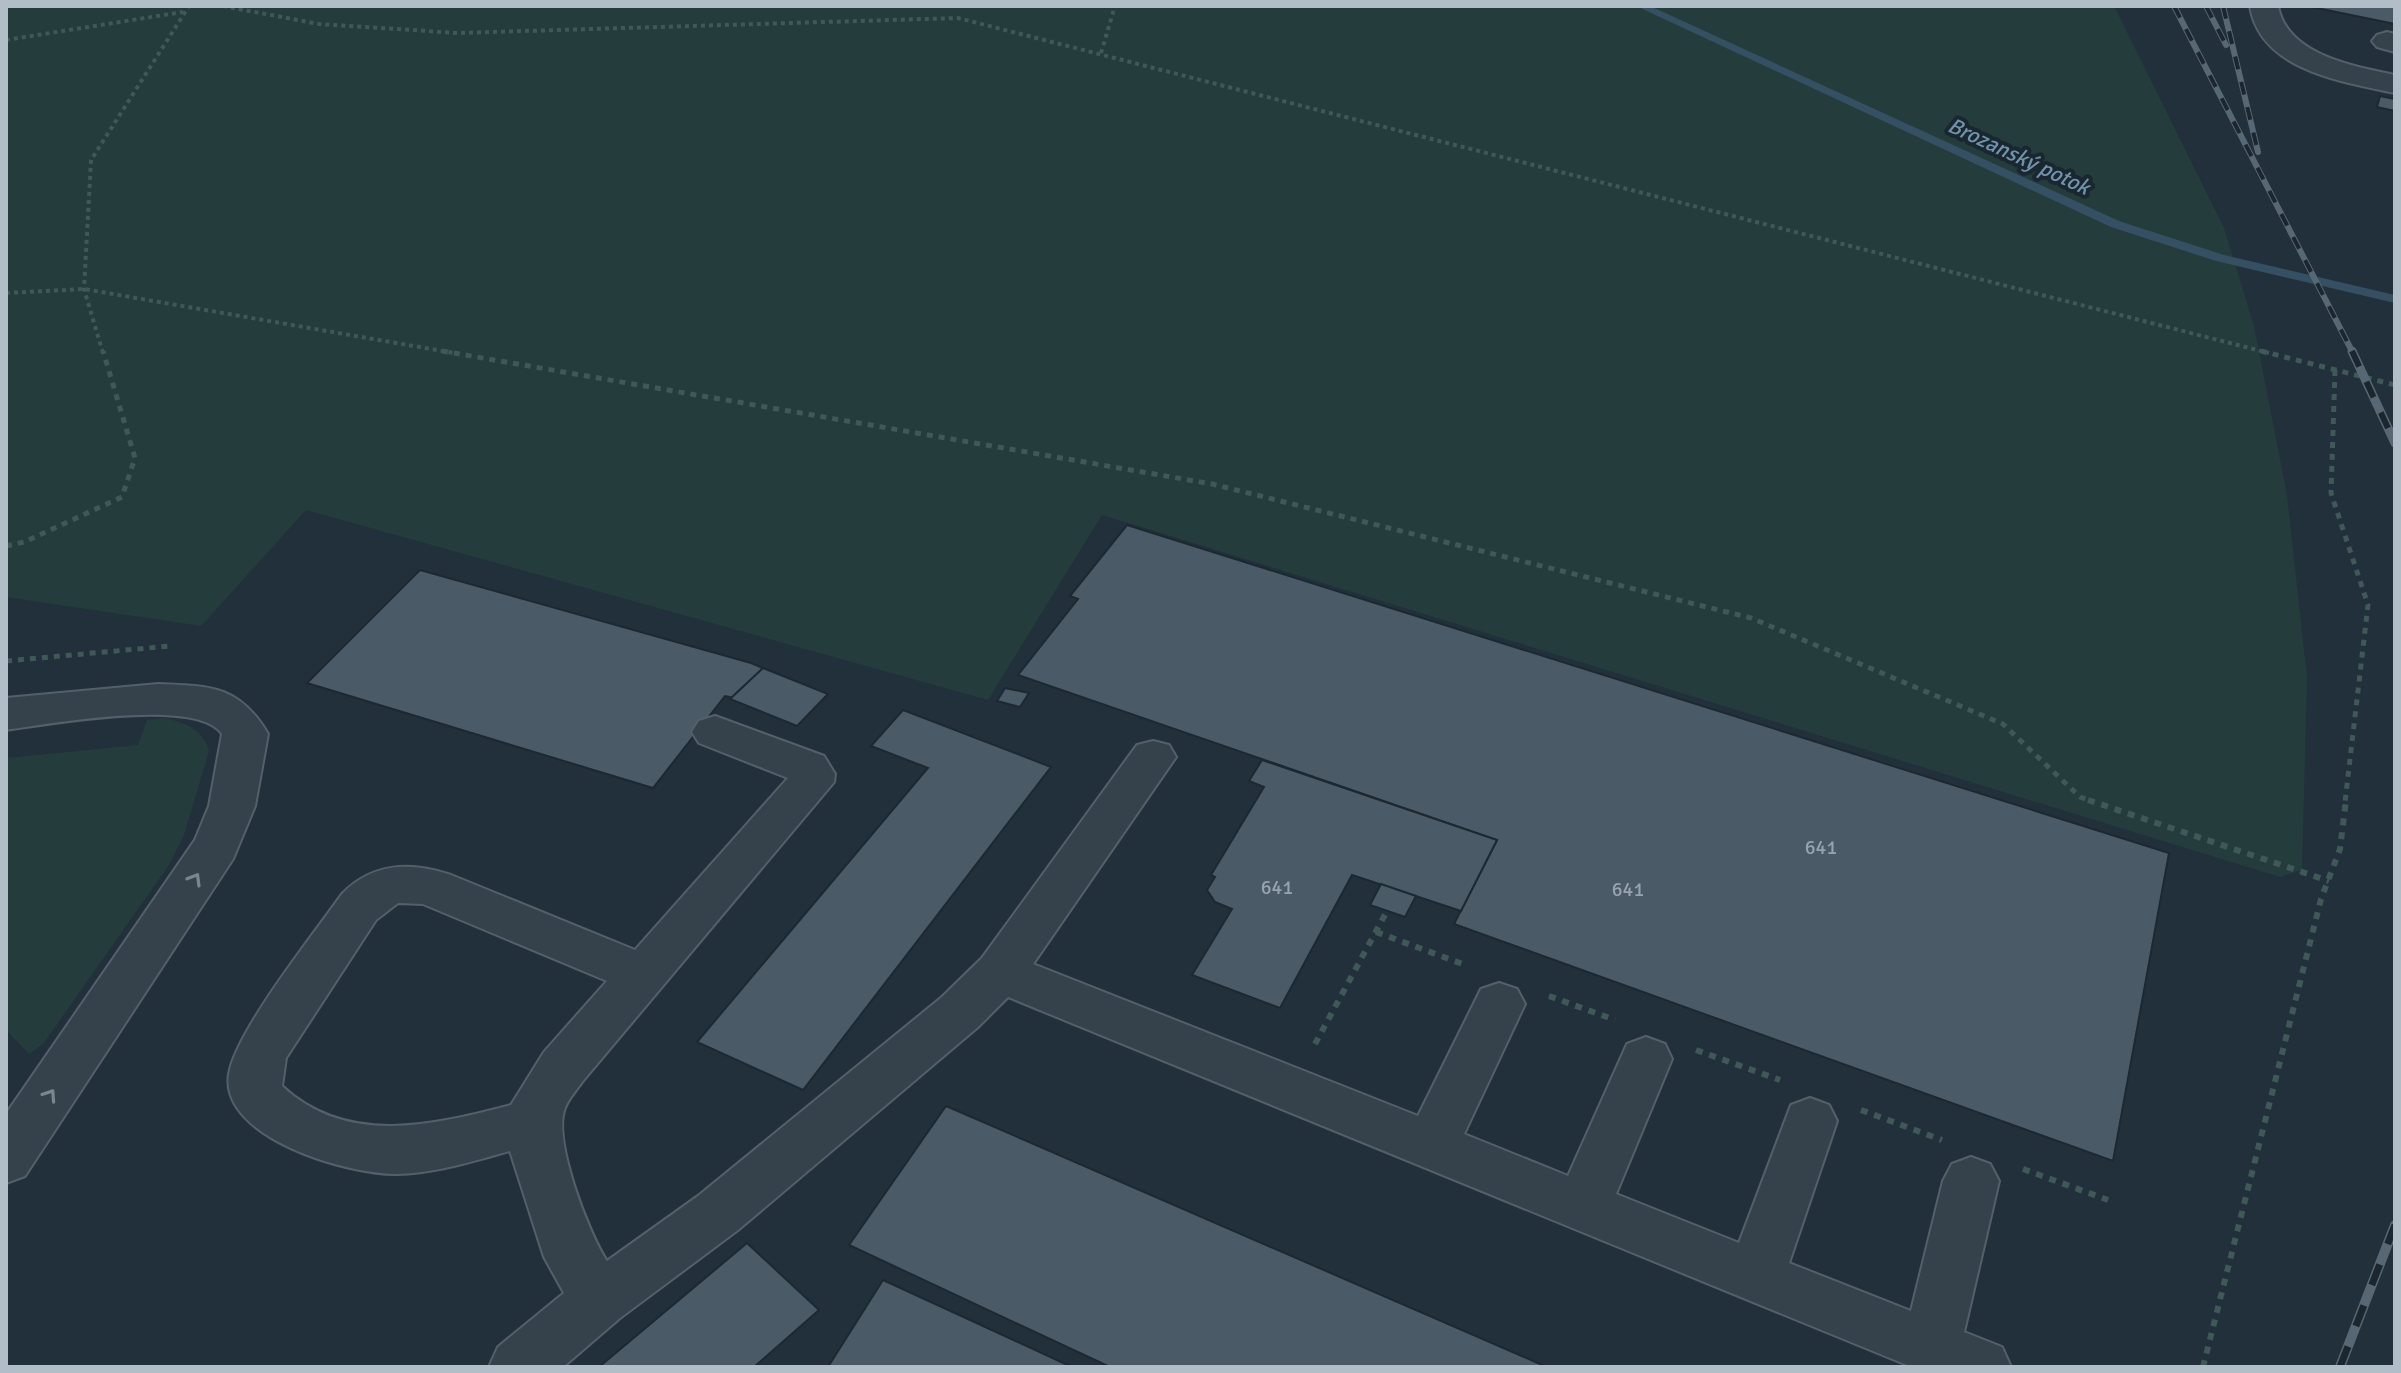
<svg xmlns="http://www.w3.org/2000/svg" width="2401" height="1373" font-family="Signika,sans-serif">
  <rect width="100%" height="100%" fill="#22303b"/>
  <g fill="#243c3b">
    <path d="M6,6H2114L2224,228L2254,326L2287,495L2307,678L2302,870L2280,877L1102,515L988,700L306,510L201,626L6,597Z"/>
    <path d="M164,718C186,722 203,730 209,751L184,835L169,865L43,1044L29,1054L6,1030V758L138,745L147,720Z"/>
  </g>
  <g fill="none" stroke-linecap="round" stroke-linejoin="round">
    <path fill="#354f63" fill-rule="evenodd" d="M1636,6H1650L2119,221L2224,255L2395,295V303L2216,261L2111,227Z"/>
  </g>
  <g fill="#4a5b67" stroke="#1d2932" stroke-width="2">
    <path d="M2307,6H2395V24Z"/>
    <path d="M2380,96L2395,99V111L2377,107Z"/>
    <path d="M1127,525L2169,853L2113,1161L1454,924L1497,840L1018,675L1078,599L1070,596Z"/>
    <path d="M420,570L751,663L763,668L734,698L725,696L653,788L307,683Z"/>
    <path d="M763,668L828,694L797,726L730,699Z"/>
    <path d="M1005,688L1029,693L1020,707L997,701Z"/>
    <path d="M903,710L1051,767L803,1090L697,1042L928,768L871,746Z"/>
    <path d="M1262,760L1497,840L1461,911L1352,875L1280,1008L1192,975L1232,909L1215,902L1207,890L1215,877L1211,875L1264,787L1249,781Z"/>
    <path d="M1381,884L1416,896L1405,917L1370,905Z"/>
    <path d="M946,1106L1547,1367H1110L849,1245Z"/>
    <path d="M747,1243L819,1310L754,1367H599Z"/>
    <path d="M883,1280L1072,1367H828Z"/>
  </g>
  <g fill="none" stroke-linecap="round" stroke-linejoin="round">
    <g stroke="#546069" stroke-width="4">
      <g id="minor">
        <path d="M2250,6H2278C2287,55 2353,66 2395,75V93C2342,82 2260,70 2250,6Z"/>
        <path d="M2387,32L2395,34V52L2377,47L2372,41L2377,35Z"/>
        <path d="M158,684C210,686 239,685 268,734L255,806L233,859L25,1176L6,1183V1114L195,840L209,806L222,734C197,697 49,724 6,730V698Z"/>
        <path d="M715,716L824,756L835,774L834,782L582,1082C576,1091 568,1099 565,1108C552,1139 589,1234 607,1261L698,1196L942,997L982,958L1137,745L1153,741L1169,745L1176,757L1033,964L1418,1116L1481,989L1499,983L1517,989L1525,1004L1464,1134L1568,1176L1627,1044L1646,1037L1665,1044L1672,1059L1616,1194L1739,1243L1791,1105L1810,1098L1829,1105L1837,1121L1789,1263L1911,1311L1943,1181L1952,1164L1971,1157L1990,1164L1999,1181L1964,1332L2002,1347L2011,1367H1912L1008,997L978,1027L738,1230L620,1318L563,1367H489L498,1347L564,1293L544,1257L510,1151C473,1161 436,1173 397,1174C349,1175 219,1138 229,1074C236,1031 314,934 342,894C373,862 411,862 451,875L635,950L788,778L699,743L692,732L699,721ZM398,903L423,904L607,981L544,1052L511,1105C434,1125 347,1147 282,1086L286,1058L376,920Z"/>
      </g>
    </g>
    <g stroke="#415858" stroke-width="4" stroke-dasharray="4 4" stroke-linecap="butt">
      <path d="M223,6L319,24L458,33L958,18L2269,353"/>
      <path d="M6,40L183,12"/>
      <path d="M1101,53L1115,6"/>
      <path d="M6,293L84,289L454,353"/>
      <path d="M103,353L84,289L91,160L189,6"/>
    </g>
    <g stroke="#415858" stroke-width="5" stroke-dasharray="6 6" stroke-linecap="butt">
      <path d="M442,351L1212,484L1751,618L2003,724L2080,797L2094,802"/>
      <path d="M2261,351L2395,385"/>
      <path d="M2335,370L2331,493L2368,605L2345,802"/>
      <path d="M6,546L24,542L122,497L135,458L103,351"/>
      <path d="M6,661L170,646"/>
    </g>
    <g stroke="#415858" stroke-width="6" stroke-dasharray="7 7" stroke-linecap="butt">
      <path d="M2088,800L2329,881"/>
      <path d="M1376,932L1468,966"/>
      <path d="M1549,996L1615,1020"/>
      <path d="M1315,1044L1387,911"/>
      <path d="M1696,1050L1780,1080"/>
      <path d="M1861,1110L1942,1140"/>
      <path d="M2023,1169L2108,1200"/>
      <path d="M2203,1367L2321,899L2340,849L2346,800"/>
    </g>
    <use href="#minor" fill="#35424b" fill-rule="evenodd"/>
    <g stroke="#576773" stroke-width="6">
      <g id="rail-far2">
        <path d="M2174,6L2353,353"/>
        <path d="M2206,6L2226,45"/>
        <path d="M2223,6L2258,152"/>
      </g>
    </g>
    <g stroke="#576773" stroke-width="9">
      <path id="rail-far1" d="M2352,351L2395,443"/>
    </g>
    <g stroke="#576773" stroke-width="10">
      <path id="rail" d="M2340,1367L2395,1225"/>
    </g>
    <use href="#rail-far2" stroke="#1b2730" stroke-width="4" stroke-dasharray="13" stroke-linecap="butt"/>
    <use href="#rail-far1" stroke="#1b2730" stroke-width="6" stroke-dasharray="17" stroke-linecap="butt"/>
    <use href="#rail" stroke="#1b2730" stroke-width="7" stroke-dasharray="22" stroke-linecap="butt"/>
  </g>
  <defs><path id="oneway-chevron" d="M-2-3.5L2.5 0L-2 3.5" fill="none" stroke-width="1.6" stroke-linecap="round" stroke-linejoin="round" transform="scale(2)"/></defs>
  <g stroke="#79868f">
    <use href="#oneway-chevron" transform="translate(195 879) rotate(-59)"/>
    <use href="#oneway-chevron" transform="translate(50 1095) rotate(-56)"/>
  </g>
  <g text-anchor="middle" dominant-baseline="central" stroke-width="8" stroke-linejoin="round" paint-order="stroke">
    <g font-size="20" fill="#97a4af">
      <text x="1821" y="847">641</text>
      <text x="1277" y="887">641</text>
      <text x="1628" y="889">641</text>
    </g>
    <g font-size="22" font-style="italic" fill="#7093ab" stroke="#1b2730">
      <text transform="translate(2019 156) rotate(25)">Brozanský potok</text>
    </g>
  </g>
  <rect width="2401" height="1373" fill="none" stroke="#b1bdc7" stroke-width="16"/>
</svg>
